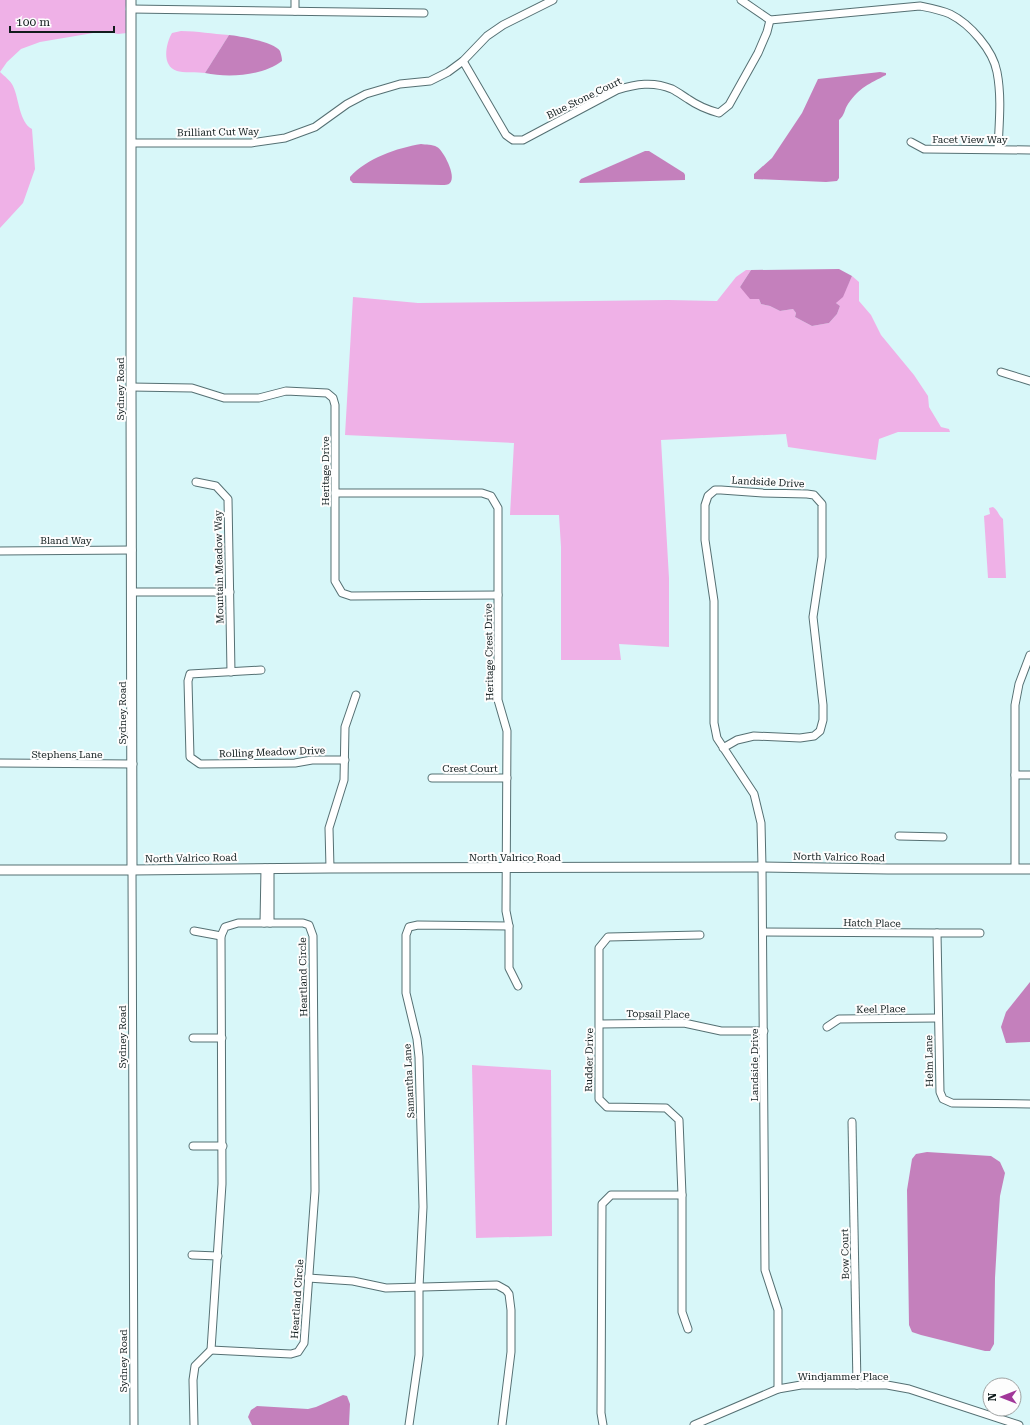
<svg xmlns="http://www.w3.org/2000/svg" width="1030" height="1425" font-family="'Roboto Serif',serif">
  <rect width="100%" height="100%" fill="#d8f7f9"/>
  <g fill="#efb1e7">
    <path d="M0,0H127L125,10L127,11V33L118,34L105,31L40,42L21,49L7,62L0,72Z"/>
    <path d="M181,31C198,31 212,34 229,35L205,73C198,72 182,73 177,71C161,66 166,43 172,33Z"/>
    <path d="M0,72C4,76 11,81 13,86C19,98 19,122 32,129L35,169L23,203L0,228Z"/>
    <path d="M746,270H751L740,287L759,299L761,304L770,306L780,311L793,309L796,313L795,317L812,326L829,323L837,314L840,306L836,303L846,289L852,276L859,282V301L871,315L881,335L914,375L928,396L929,407L941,427L949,429L950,432H898L879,439L876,460L788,447L786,434L661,440L669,578V647L619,644L621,660H561V547L559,515H510L514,443L345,435L353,297L418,303L668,300L717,301L736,277Z"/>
    <path d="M993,507C998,510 998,515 1003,519L1006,578H988L984,516L990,514L989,508Z"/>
    <path d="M472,1065L551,1070L552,1236L476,1238Z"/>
  </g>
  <g fill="#c480bc">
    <path d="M229,35C239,36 275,42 280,51C281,54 282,58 282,61C263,76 228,78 205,73Z"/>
    <path d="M880,72L886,73V75C869,84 860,87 848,104C844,110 845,115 839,120V178L837,181L826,182L754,179V174L772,158L802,113L818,79Z"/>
    <path d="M421,144C426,145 432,144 437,147C443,150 457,176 450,183C448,185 445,185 442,185L353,183L350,180V177C367,158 397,148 421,144Z"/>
    <path d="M645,151H649L684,173L685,175V180L580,183L579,182L581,179Z"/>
    <path d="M839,269L852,276L843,297L836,303L840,306L837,314L829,323L812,326L795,317L796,313L793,309L780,311L770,306L761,304L759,299H750L740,287L751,270Z"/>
    <path d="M1030,982V1042L1006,1043L1001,1027L1006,1012Z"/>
    <path d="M927,1152L991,1156L1000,1162L1005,1173L1000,1196L998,1225L995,1278L994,1344L990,1351H985L921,1335L912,1332L909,1325L907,1190L912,1159L916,1154Z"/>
    <path d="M343,1395L347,1396L350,1404L349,1425H252L248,1417L251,1410L257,1406L308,1409L316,1407Z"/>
  </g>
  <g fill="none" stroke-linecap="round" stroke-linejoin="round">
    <g stroke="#557073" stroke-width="9">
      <g id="minor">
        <path d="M295,0V11"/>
        <path d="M741,0L770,20L920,6C930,8 941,10 950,14C970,24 993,50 997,72C1002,98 999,124 998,149"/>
        <path d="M131,9L424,13"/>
        <path d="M463,61L506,135L513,140H523L617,90C636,84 653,81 672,89C678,92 683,96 688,99C698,106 708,110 719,113L729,105L758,53L767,32L770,20"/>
        <path d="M911,142L924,149L1030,150"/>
        <path d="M131,143H251L285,138L315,127L347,104L366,94L400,84L430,81L448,72L463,61L487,36L503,25L553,0"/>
        <path d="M1001,372L1030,381"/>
        <path d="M131,387L192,388L224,398H259L286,391L327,393L333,398L335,405V581L342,593L351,596L498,595"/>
        <path d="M196,482L216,486L228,499L231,672"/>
        <path d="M335,493H482L491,496L498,508V700L507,731L506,911L509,926V968L518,986"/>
        <path d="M0,551L132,550"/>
        <path d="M132,592H230"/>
        <path d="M261,670L190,674L188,681L190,757L200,764L295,763L312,760H345"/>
        <path d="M723,748L737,740L754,736L800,738L814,736L820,731L823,720V705L813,617L822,557V504L814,495L807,494L763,493L721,490H715L708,496L705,505V540L714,601V723L717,738L754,794L761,823L762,867L765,1270L778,1310V1389"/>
        <path d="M0,763L133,764"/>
        <path d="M1015,775H1030"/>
        <path d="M432,778H507"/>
        <path d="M899,836L943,837"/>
        <path d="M330,868L329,828L344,780L345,727L356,695"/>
        <path d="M1015,869V705L1019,684L1030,655"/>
        <path d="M132,870L134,1425"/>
        <path d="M238,923H303L309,925L313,936L315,1191L304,1343L298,1352L291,1354L211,1350L222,1184L221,936L225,927Z"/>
        <path d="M264,923L265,868"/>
        <path d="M270,923V868"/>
        <path d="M194,931L221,936"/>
        <path d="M763,932L937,933H980"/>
        <path d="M937,933L940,1092L943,1099L952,1103L1030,1104"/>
        <path d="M600,1024L684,1023L721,1031H764"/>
        <path d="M827,1027L839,1019L938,1018"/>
        <path d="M193,1038H222"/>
        <path d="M852,1122L857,1385"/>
        <path d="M193,1146H223"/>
        <path d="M192,1255L218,1256"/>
        <path d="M308,1278L353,1281L386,1288L497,1285L506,1290L509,1294L511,1310V1352L502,1425"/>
        <path d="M688,1329L682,1312V1195L679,1120L666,1108L607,1107L599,1099V948L608,937L700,935"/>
        <path d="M194,1425L193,1380L195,1366L211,1350"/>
        <path d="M409,1425L419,1355V1287L423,1207L419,1057L417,1039L406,993V935L409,927L418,925L509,926"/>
        <path d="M603,1425L601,1413L602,1204L611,1195H682"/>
        <path d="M694,1425L778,1389L801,1385H887L909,1389L1019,1425"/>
      </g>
    </g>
    <g stroke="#557073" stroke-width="11">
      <g id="tertiary">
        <path d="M131,0V387L132,870"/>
        <path d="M0,870H132L330,868L762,867L888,869H1030"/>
      </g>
    </g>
    <use href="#minor" stroke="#fff" stroke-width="7"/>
    <use href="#tertiary" stroke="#fff" stroke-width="9"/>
  </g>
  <g text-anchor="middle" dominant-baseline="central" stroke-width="4" stroke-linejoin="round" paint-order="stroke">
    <g font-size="10" fill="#111c1d" stroke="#fdfdfd">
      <text transform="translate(584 98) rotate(-26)">Blue Stone Court</text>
      <text transform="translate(218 132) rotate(-1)">Brilliant Cut Way</text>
      <text x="970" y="139">Facet View Way</text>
      <text transform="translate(120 389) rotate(-90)">Sydney Road</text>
      <text transform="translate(325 471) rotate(-90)">Heritage Drive</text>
      <text transform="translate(768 482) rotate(3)">Landside Drive</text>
      <text x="66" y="540">Bland Way</text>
      <text transform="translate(219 567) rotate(-91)">Mountain Meadow Way</text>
      <text transform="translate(489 652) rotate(-91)">Heritage Crest Drive</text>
      <text transform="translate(122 713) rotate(-90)">Sydney Road</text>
      <text transform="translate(272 752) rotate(-2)">Rolling Meadow Drive</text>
      <text x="67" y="754">Stephens Lane</text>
      <text x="470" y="768">Crest Court</text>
      <text x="515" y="857">North Valrico Road</text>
      <text transform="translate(839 857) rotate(1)">North Valrico Road</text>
      <text transform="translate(191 858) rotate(-1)">North Valrico Road</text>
      <text transform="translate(872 923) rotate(1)">Hatch Place</text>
      <text transform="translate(303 977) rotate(-91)">Heartland Circle</text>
      <text transform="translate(881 1009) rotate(-1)">Keel Place</text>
      <text transform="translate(658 1014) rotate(1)">Topsail Place</text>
      <text transform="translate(122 1037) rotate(-90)">Sydney Road</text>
      <text transform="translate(589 1060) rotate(-89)">Rudder Drive</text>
      <text transform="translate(929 1061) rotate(-91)">Helm Lane</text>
      <text transform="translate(754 1065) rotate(-90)">Landside Drive</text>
      <text transform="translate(409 1081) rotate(-93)">Samantha Lane</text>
      <text transform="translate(845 1254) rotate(-91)">Bow Court</text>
      <text transform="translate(297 1299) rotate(-86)">Heartland Circle</text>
      <text transform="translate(123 1361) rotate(-90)">Sydney Road</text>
      <text x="843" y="1376">Windjammer Place</text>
    </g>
  </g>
  <g transform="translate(1002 1397) rotate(270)"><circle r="19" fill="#fdfdfd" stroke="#9fa3a3"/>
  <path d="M0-3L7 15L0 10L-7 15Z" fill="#a13799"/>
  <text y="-6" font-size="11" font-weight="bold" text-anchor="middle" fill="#111c1d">N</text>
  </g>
  <path d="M10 26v6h104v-6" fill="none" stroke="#111c1d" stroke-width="2"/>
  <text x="16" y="26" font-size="12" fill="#111c1d" stroke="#fdfdfd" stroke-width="3" paint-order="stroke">100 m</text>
</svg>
